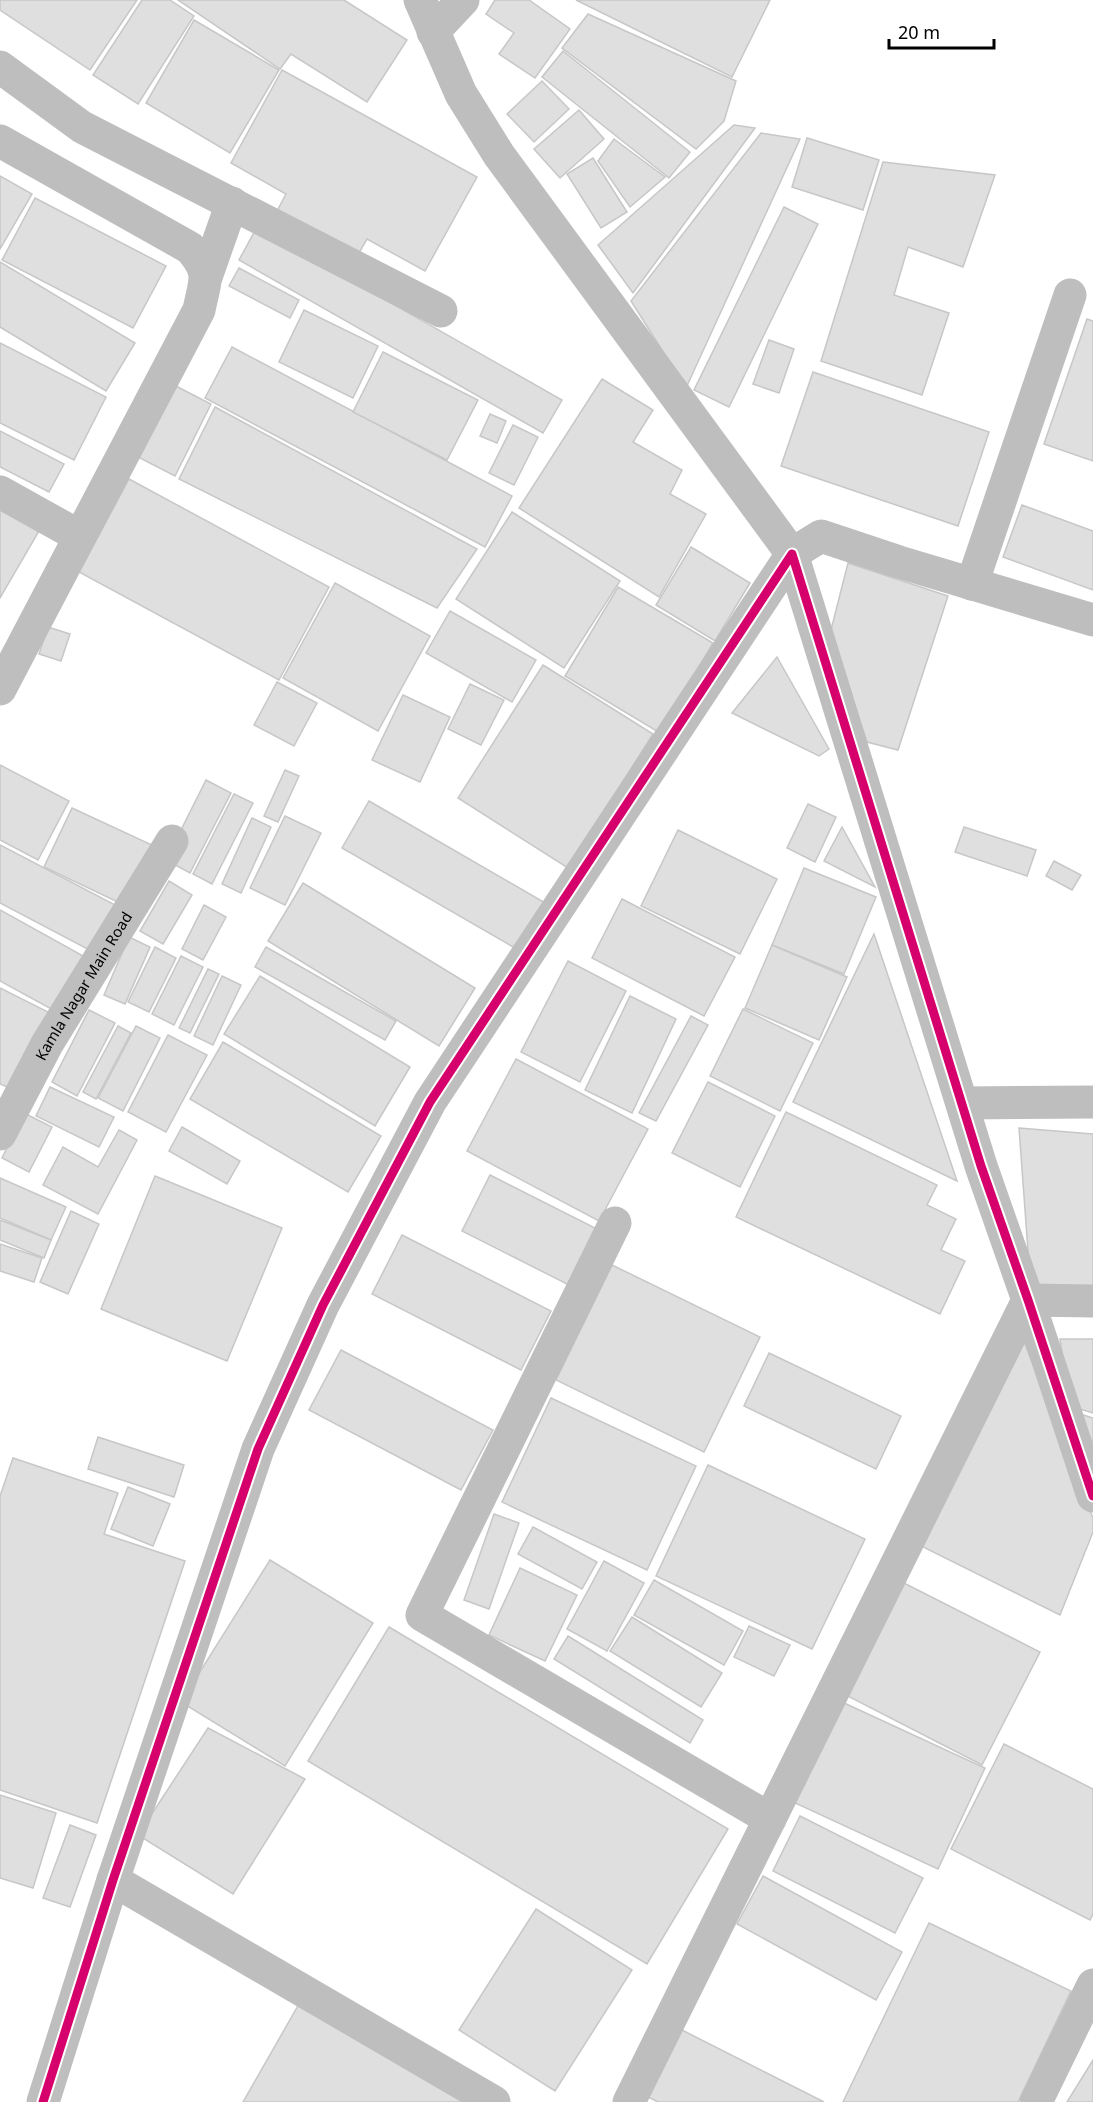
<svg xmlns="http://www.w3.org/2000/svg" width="1093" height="2102" font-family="'Noto Sans',sans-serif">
  <rect width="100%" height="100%" fill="#fff"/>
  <g fill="#dfdfdf" stroke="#c7c7c7" stroke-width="1.5">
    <path d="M0,0H137L90,70L0,10Z"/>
    <path d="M142,0H170L194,16L138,104L93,75Z"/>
    <path d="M178,0H344L407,40L367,102L291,54L280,69Z"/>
    <path d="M495,0H529L570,29L535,78L499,54L514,33L486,14Z"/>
    <path d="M576,0H770L732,77Z"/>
    <path d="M588,14L736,81L724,121L696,149L562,48Z"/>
    <path d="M194,20L279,70L230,153L146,103Z"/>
    <path d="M563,51L690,152L669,178L542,77Z"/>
    <path d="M282,70L477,177L425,271L367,239L356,258L277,211L286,194L231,163Z"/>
    <path d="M542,81L569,109L534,142L507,114Z"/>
    <path d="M579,110L604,139L560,178L534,149Z"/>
    <path d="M734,125L755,128L633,293L598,245Z"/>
    <path d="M761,133L800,139L686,388L631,301Z"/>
    <path d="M807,138L879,160L863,210L792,187Z"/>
    <path d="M614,139L665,177L630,207L598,161Z"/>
    <path d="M593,158L627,212L601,228L567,174Z"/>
    <path d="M883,162L995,175L963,267L908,247L894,295L949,313L922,395L821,361Z"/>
    <path d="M0,176L32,194L0,249Z"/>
    <path d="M35,198L166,266L133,328L2,260Z"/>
    <path d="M784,207L818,224L729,407L694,390Z"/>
    <path d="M257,227L562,400L543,433L239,260Z"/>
    <path d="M0,262L135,343L106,391L0,327Z"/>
    <path d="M239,268L299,300L290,318L229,286Z"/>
    <path d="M304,310L378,346L353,398L279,362Z"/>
    <path d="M1087,319L1093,321V461L1044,444Z"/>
    <path d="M769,340L794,349L779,393L753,384Z"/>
    <path d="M0,343L106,397L74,460L0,423Z"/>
    <path d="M232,347L512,496L485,547L205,398Z"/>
    <path d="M383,352L478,400L447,460L353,412Z"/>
    <path d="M813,372L989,432L958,526L781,466Z"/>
    <path d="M602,379L653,410L633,442L682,470L670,494L706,514L659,597L519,508Z"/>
    <path d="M170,383L211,404L175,476L134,455Z"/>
    <path d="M215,407L477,549L437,608L179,479Z"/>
    <path d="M490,414L506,421L497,443L480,436Z"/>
    <path d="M513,425L538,437L514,485L489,473Z"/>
    <path d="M0,431L64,464L49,492L0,467Z"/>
    <path d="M129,479L329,587L279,680L79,572Z"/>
    <path d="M1022,505L1093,531V590L1003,557Z"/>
    <path d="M0,508L39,531L0,598Z"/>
    <path d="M512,512L620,581L564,668L456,599Z"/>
    <path d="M691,547L750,583L715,641L656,605Z"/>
    <path d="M848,563L948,596L898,750L867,742L830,634Z"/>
    <path d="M335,583L430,636L378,731L283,678Z"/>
    <path d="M618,587L713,643L660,733L565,676Z"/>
    <path d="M450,611L536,660L512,702L426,653Z"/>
    <path d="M48,627L70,634L61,661L39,654Z"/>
    <path d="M777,657L829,749L819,756L732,713Z"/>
    <path d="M543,665L653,734L568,868L458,798Z"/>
    <path d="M277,682L317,703L294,746L254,725Z"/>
    <path d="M470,684L504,700L481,745L448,729Z"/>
    <path d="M403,695L450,717L420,782L372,760Z"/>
    <path d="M0,765L69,801L38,860L0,840Z"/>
    <path d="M285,770L299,776L278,822L264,816Z"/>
    <path d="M206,780L231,793L190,873L166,860Z"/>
    <path d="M234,794L253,803L212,884L193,874Z"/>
    <path d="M369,801L547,904L520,951L342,848Z"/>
    <path d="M808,804L836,817L815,862L787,848Z"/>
    <path d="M72,808L152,845L124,905L44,867Z"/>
    <path d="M285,816L321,833L285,905L250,888Z"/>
    <path d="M252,818L271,827L241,893L222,884Z"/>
    <path d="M842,827L875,887L824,861Z"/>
    <path d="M964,827L1036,850L1027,876L955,852Z"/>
    <path d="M678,830L777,879L740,954L641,906Z"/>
    <path d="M0,845L121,908L97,954L0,903Z"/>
    <path d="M1054,861L1081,875L1072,890L1046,876Z"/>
    <path d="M804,868L876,897L844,974L772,945Z"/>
    <path d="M169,881L192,895L163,944L140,931Z"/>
    <path d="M303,883L475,988L439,1046L268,941Z"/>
    <path d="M622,899L735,957L704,1016L592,958Z"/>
    <path d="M204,905L226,917L203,960L182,949Z"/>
    <path d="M0,910L94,962L64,1016L0,981Z"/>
    <path d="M874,934L957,1181L793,1102Z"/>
    <path d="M129,937L150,947L125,1004L104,995Z"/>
    <path d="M772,945L847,977L819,1040L745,1008Z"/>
    <path d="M155,947L176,958L149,1012L128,1002Z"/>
    <path d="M266,947L396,1021L385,1040L255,967Z"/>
    <path d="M181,956L203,967L174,1025L152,1014Z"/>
    <path d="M568,961L626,991L580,1082L521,1052Z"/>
    <path d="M208,969L219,974L190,1033L179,1028Z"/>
    <path d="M222,976L241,985L213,1045L194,1036Z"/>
    <path d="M260,976L410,1067L375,1126L224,1034Z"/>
    <path d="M0,988L50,1013L12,1089L0,1084Z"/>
    <path d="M630,996L676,1019L632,1113L585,1090Z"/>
    <path d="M743,1009L813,1043L780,1111L710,1076Z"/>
    <path d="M89,1010L115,1023L77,1096L52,1082Z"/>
    <path d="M691,1016L708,1025L656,1121L639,1113Z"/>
    <path d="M118,1026L131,1033L96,1099L83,1092Z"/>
    <path d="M136,1026L160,1038L123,1111L98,1098Z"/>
    <path d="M168,1035L207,1055L166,1132L128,1112Z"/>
    <path d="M223,1042L381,1136L348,1192L190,1099Z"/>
    <path d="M516,1059L648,1129L599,1221L467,1151Z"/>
    <path d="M708,1082L775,1116L740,1187L672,1153Z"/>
    <path d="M50,1087L114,1117L99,1147L36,1116Z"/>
    <path d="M786,1112L937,1185L927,1205L956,1219L941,1250L965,1261L940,1314L736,1217Z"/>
    <path d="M24,1113L52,1127L29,1172L2,1158Z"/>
    <path d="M182,1127L240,1161L227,1184L169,1151Z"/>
    <path d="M1019,1128L1093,1134V1293L1031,1292Z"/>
    <path d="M119,1130L137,1140L98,1214L43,1185L63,1147L98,1167Z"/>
    <path d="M490,1175L601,1231L573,1287L462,1231Z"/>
    <path d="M155,1176L282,1228L227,1361L101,1309Z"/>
    <path d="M0,1178L66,1207L51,1240L0,1218Z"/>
    <path d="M71,1211L99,1224L68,1294L40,1282Z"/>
    <path d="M0,1220L51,1240L44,1258L0,1240Z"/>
    <path d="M402,1235L551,1311L521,1370L372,1294Z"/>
    <path d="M0,1244L42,1258L34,1282L0,1271Z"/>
    <path d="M612,1265L760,1337L704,1452L556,1380Z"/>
    <path d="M1021,1334L1093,1518V1532L1060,1615L917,1544Z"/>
    <path d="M1060,1339H1093V1413L1070,1406Z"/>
    <path d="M341,1350L493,1430L461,1490L309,1410Z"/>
    <path d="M769,1353L901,1416L876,1469L744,1406Z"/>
    <path d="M551,1398L696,1466L647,1570L502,1502Z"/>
    <path d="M1077,1413L1093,1418V1459Z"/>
    <path d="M98,1437L184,1465L174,1497L88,1469Z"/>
    <path d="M13,1458L118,1493L104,1534L185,1561L97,1823L0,1790V1496Z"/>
    <path d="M708,1465L865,1539L812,1649L656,1576Z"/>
    <path d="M128,1487L170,1504L153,1546L111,1529Z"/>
    <path d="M494,1514L519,1523L489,1609L464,1600Z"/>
    <path d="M533,1527L597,1562L582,1589L518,1554Z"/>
    <path d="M270,1560L373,1623L285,1766L181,1702Z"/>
    <path d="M604,1561L644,1583L607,1651L567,1629Z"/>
    <path d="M520,1568L577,1595L545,1661L489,1635Z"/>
    <path d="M894,1578L1040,1652L982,1765L836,1690Z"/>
    <path d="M654,1580L743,1631L724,1665L634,1615Z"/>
    <path d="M632,1617L722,1673L701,1707L610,1651Z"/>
    <path d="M749,1626L790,1645L774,1676L734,1657Z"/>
    <path d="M389,1627L728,1829L647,1964L308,1761Z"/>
    <path d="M568,1636L703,1720L690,1743L554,1659Z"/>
    <path d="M842,1702L985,1768L938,1869L795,1803Z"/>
    <path d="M208,1728L305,1779L233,1894L138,1835Z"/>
    <path d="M1004,1744L1093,1789V1914L1090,1920L951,1849Z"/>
    <path d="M0,1795L56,1813L33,1888L0,1878Z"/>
    <path d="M800,1816L923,1878L895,1933L773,1871Z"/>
    <path d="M70,1825L96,1835L70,1907L43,1898Z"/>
    <path d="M763,1876L902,1952L876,2000L737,1924Z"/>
    <path d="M536,1909L632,1970L555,2091L459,2030Z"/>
    <path d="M929,1923L1071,1991L1018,2102H843Z"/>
    <path d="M299,2004L470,2102H243Z"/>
    <path d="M680,2029L824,2102H658L646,2096Z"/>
    <path d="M1093,2060V2102H1067Z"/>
  </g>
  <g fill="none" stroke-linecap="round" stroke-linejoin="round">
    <g stroke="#bebebe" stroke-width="33">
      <path d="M420,0L461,94L499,155L792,554L821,536L899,562L1093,620"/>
      <path d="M433,32L463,0"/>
      <path d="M0,67L82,127L441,311"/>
      <path d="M0,141L190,248C212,273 205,280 199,310L0,689"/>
      <path d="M206,277L232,203"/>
      <path d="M0,492L79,536"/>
      <path d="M972,584L1070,295"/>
      <path d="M962,1103L1093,1102"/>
      <path id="s1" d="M0,1134L47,1044L172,841"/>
      <path d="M615,1223L422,1615L770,1819"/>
      <path d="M113,1880L494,2102"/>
      <path d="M43,2102L113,1880L258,1449L323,1305L430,1102L792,554L981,1166L1028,1300L1093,1496"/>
      <path d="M629,2102L1028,1300L1093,1301"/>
      <path d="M1036,2102L1093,1985"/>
    </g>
    <g stroke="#fff" stroke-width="13">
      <path id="cycleway" d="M43,2102L113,1880L258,1449L323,1305L430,1102L792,554L981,1166L1028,1300L1093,1496"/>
    </g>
    <use href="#cycleway" stroke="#d6006c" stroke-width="9"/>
  </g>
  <g text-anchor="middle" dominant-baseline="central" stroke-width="4.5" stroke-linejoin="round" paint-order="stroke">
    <g font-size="15" fill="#000" stroke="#fff">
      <text stroke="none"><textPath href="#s1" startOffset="170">Kamla Nagar Main Road</textPath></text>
    </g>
  </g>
  <path d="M889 39v9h105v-9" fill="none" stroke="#000000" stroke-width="3"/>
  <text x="898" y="39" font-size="18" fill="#000000" stroke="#ffffff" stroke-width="4.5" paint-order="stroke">20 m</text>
</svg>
